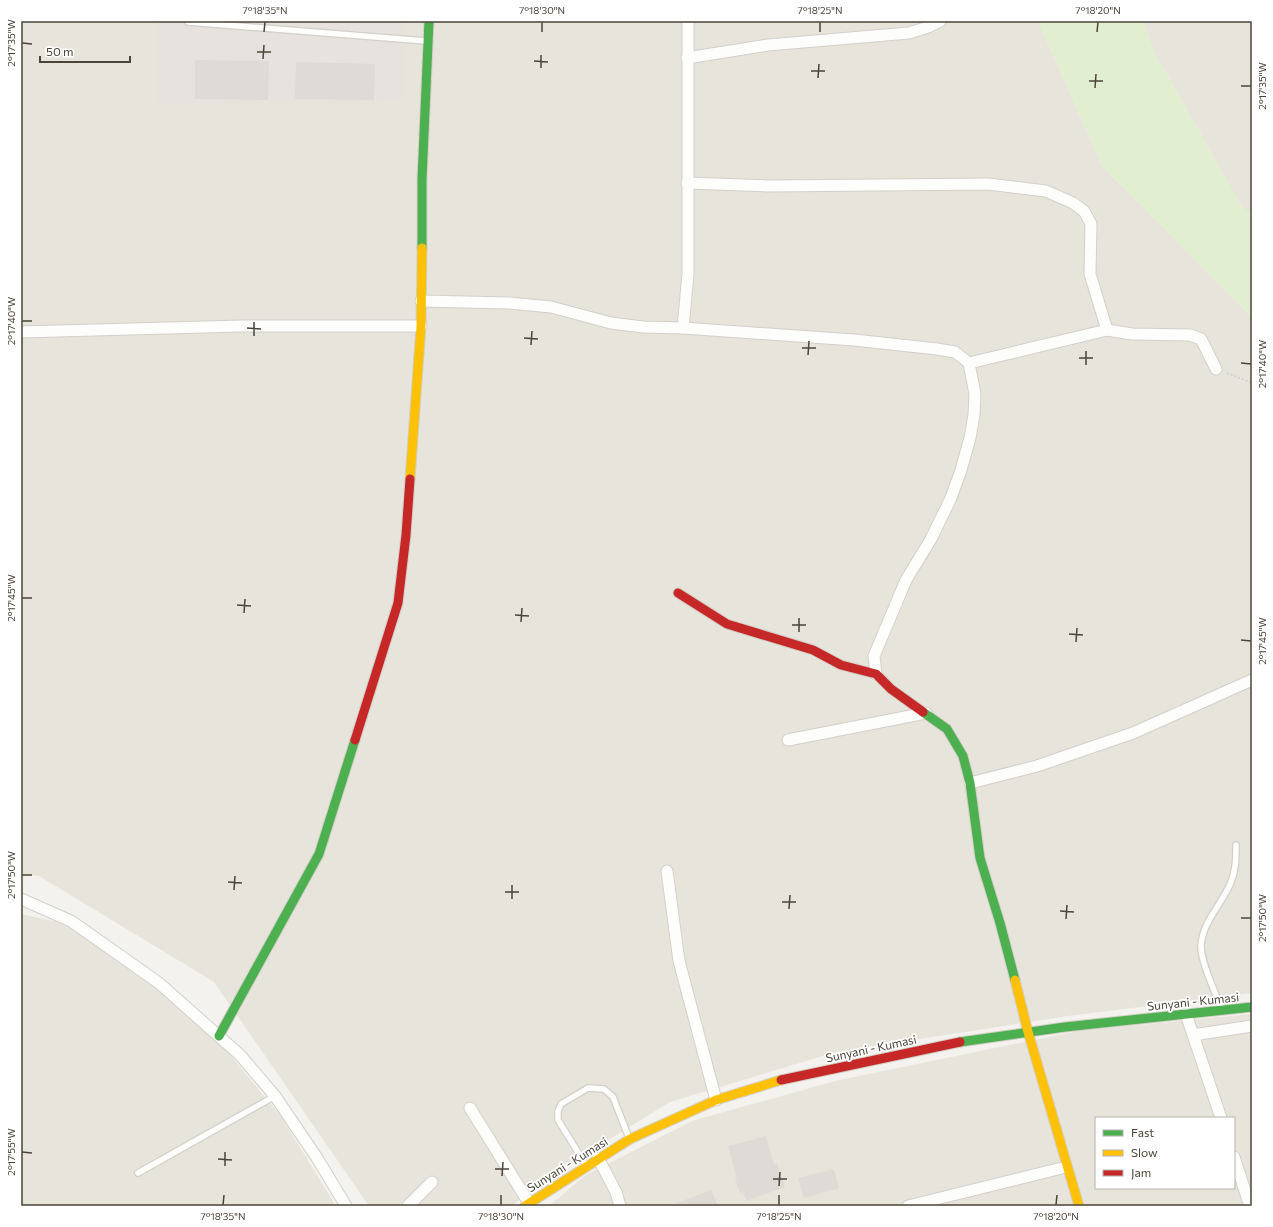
<svg xmlns="http://www.w3.org/2000/svg" width="1273" height="1227" font-family="Commissioner,sans-serif">
  <rect width="100%" height="100%" fill="#f4f2ee"/>
  <g fill="#e7e4dc" fill-rule="evenodd">
    <path d="M21,21H1038L1102,166L1252,317V993L1068,1016L836,1052L670,1102L542,1181L512,1206H369L214,982L39,876L21,874Z"/>
    <path d="M1143,21H1252V216L1242,207L1153,50Z"/>
    <path d="M21,914L82,927L197,1014L282,1118L336,1206H21Z"/>
    <path d="M1252,1014V1206H549L586,1175L692,1121L835,1081L1078,1031ZM1096,1118H1234V1188H1096Z"/>
  </g>
  <path fill="#e6e2de" d="M155,21H406V101L156,103Z"/>
  <path fill="#e1eecf" d="M1038,21H1143L1153,50L1242,207L1252,216V317L1102,166Z"/>
  <g fill="#dedbd6">
    <path d="M195,60L269,61L268,100L195,99Z"/>
    <path d="M296,62L375,64L374,100L295,99Z"/>
    <path d="M766,1136L774,1165L777,1164L785,1187L746,1201L743,1192L740,1193L735,1180L737,1179L728,1146Z"/>
    <path d="M834,1169L839,1188L804,1198L798,1178Z"/>
    <path d="M711,1190L718,1206H673L672,1205Z"/>
  </g>
  <g fill="none" stroke-linecap="round" stroke-linejoin="round">
    <g stroke="#d2d0cb" stroke-width="8">
      <g id="lane">
        <path d="M188,22L426,41"/>
        <path d="M1221,1008C1215,991 1201,963 1201,946C1202,922 1223,903 1231,882C1236,870 1236,858 1236,845"/>
        <path d="M586,1165L558,1120V1111L561,1104L588,1088L604,1089L613,1097L629,1138"/>
        <path d="M138,1173L275,1096"/>
      </g>
    </g>
    <g stroke="#d2d0cb" stroke-width="13">
      <g id="street">
        <path d="M687,58L768,45L909,33L928,27L940,21"/>
        <path d="M687,183L769,186L988,184L1046,191L1073,203L1084,211L1091,224L1090,274L1107,330"/>
        <path d="M421,301L509,303L551,307L611,323L643,327L683,328L854,340L937,349L955,352L969,363"/>
        <path d="M683,328L688,274V21"/>
        <path d="M21,332L241,326H421"/>
        <path d="M876,674L874,656L906,580L931,539L951,498L961,470L970,438L974,415L975,394L969,363L1107,330L1132,334L1190,335L1201,339L1216,369"/>
        <path d="M788,740L926,713"/>
        <path d="M970,783L1037,766L1133,733L1252,680"/>
        <path d="M667,871L679,961L716,1100"/>
        <path d="M21,899L71,921L159,983L240,1055L275,1096L317,1158L346,1206"/>
        <path d="M1186,1014L1221,1118"/>
        <path d="M1193,1035L1252,1026"/>
        <path d="M470,1108L529,1203"/>
        <path d="M1234,1157L1250,1206"/>
        <path d="M598,1158L616,1192L620,1206"/>
        <path d="M408,1206L432,1182"/>
        <path d="M908,1206L1066,1167"/>
      </g>
    </g>
    <g stroke="#d3cfc5" stroke-width="11">
      <g id="fast">
        <path d="M422,248V179L429,21"/>
        <path d="M923,712L947,729L963,756L970,783L980,858L1000,923L1015,980"/>
        <path d="M219,1036L319,854L355,740"/>
        <path d="M960,1042L1065,1027L1252,1007"/>
      </g>
    </g>
    <g stroke="#d3cfc5" stroke-width="11">
      <g id="slow">
        <path d="M410,479L421,326L422,248"/>
        <path d="M1015,980L1028,1032L1079,1206"/>
        <path d="M525,1206L630,1139L716,1100L781,1080"/>
      </g>
    </g>
    <g stroke="#d3cfc5" stroke-width="11">
      <g id="jam">
        <path d="M678,593L727,624L813,650L841,665L876,674L891,689L923,712"/>
        <path d="M355,740L398,603L406,535L410,479"/>
        <path d="M781,1080L960,1042"/>
      </g>
    </g>
    <path stroke="#d3d2cc" stroke-width="2" stroke-dasharray="2 2" stroke-linecap="butt" d="M1227,373L1252,383"/>
    <use href="#lane" stroke="#fdfdfc" stroke-width="5.5"/>
    <use href="#street" stroke="#fdfdfc" stroke-width="11"/>
    <use href="#fast" stroke="#4caf50" stroke-width="9"/>
    <use href="#slow" stroke="#ffc107" stroke-width="9"/>
    <use href="#jam" stroke="#c62828" stroke-width="9"/>
  </g>
  <path fill="none" stroke="#4b4439" stroke-width="1.5" d="M264,32L265,22M542,32V22M820,32V22M1097,32L1098,22M22,43L32,44M257,52H271M263,59L264,45M534,61L548,62M541,68V55M811,71H825M818,78L819,64M1089,81H1103M1241,86H1251M1095,88L1096,74M22,321H32M247,328L261,329M254,336V322M524,338L538,339M531,345L532,331M802,348H816M808,355L809,341M1079,358H1093M1241,363L1251,364M1086,365V351M22,598H32M237,605L251,606M244,613L245,599M515,615L529,616M521,622L522,608M792,625H806M799,632V618M1069,634L1083,635M1241,640L1251,641M1076,642L1077,628M22,875H32M228,882L242,883M234,890L235,876M505,892H519M512,899V885M782,902H796M789,909L790,895M1060,911L1074,912M1241,918H1251M1066,919L1067,905M22,1152L32,1153M218,1159L232,1160M225,1166V1152M495,1169H509M502,1176L503,1162M773,1179H787M779,1186L780,1172M223,1205L224,1195M501,1205V1195M779,1205V1195M1056,1205L1057,1195"/>
  <g text-anchor="middle" dominant-baseline="central" stroke-width="3.5" stroke-linejoin="round" paint-order="stroke">
    <g font-size="12" fill="#4b4439" stroke="#fff">
      <text transform="translate(1193 1001) rotate(-6)">Sunyani - Kumasi</text>
      <text transform="translate(871 1048) rotate(-12)">Sunyani - Kumasi</text>
      <text transform="translate(567 1164) rotate(-32)">Sunyani - Kumasi</text>
    </g>
  </g>
  <rect width="1273" height="1227" fill="none" stroke="#ffffff" stroke-width="44"/>
  <rect x="1095" y="1117" width="140" height="72" fill="#ffffff" stroke="#b7b4b0"/>
  <rect x="1103" y="1130" width="20" height="6" fill="#4caf50" stroke="#b7b4b0"/>
  <text x="1131" y="1137" font-size="12" fill="#4b4439">Fast</text>
  <rect x="1103" y="1150" width="20" height="6" fill="#ffc107" stroke="#b7b4b0"/>
  <text x="1131" y="1157" font-size="12" fill="#4b4439">Slow</text>
  <rect x="1103" y="1170" width="20" height="6" fill="#c62828" stroke="#b7b4b0"/>
  <text x="1131" y="1177" font-size="12" fill="#4b4439">Jam</text>
  <path d="M40 56v6h90v-6" fill="none" stroke="#4b4439" stroke-width="2"/>
  <text x="46" y="56" font-size="12" fill="#4b4439" stroke="#ffffff" stroke-width="3" paint-order="stroke">50 m</text>
  <rect x="22" y="22" width="1229" height="1183" fill="none" stroke="#4b4439" stroke-width="1.5"/>
  <g font-size="10" text-anchor="middle" fill="#4b4439">
    <text x="265" y="14">7°18'35"N</text>
    <text x="542" y="14">7°18'30"N</text>
    <text x="820" y="14">7°18'25"N</text>
    <text x="1098" y="14">7°18'20"N</text>
    <text transform="translate(11 43) rotate(-90)" y="4">2°17'35"W</text>
    <text transform="translate(1262 86) rotate(-90)" y="4">2°17'35"W</text>
    <text transform="translate(11 321) rotate(-90)" y="4">2°17'40"W</text>
    <text transform="translate(1262 364) rotate(-90)" y="4">2°17'40"W</text>
    <text transform="translate(11 598) rotate(-90)" y="4">2°17'45"W</text>
    <text transform="translate(1262 641) rotate(-90)" y="4">2°17'45"W</text>
    <text transform="translate(11 875) rotate(-90)" y="4">2°17'50"W</text>
    <text transform="translate(1262 918) rotate(-90)" y="4">2°17'50"W</text>
    <text transform="translate(11 1152) rotate(-90)" y="4">2°17'55"W</text>
    <text x="223" y="1220">7°18'35"N</text>
    <text x="501" y="1220">7°18'30"N</text>
    <text x="779" y="1220">7°18'25"N</text>
    <text x="1056" y="1220">7°18'20"N</text>
  </g>
</svg>
